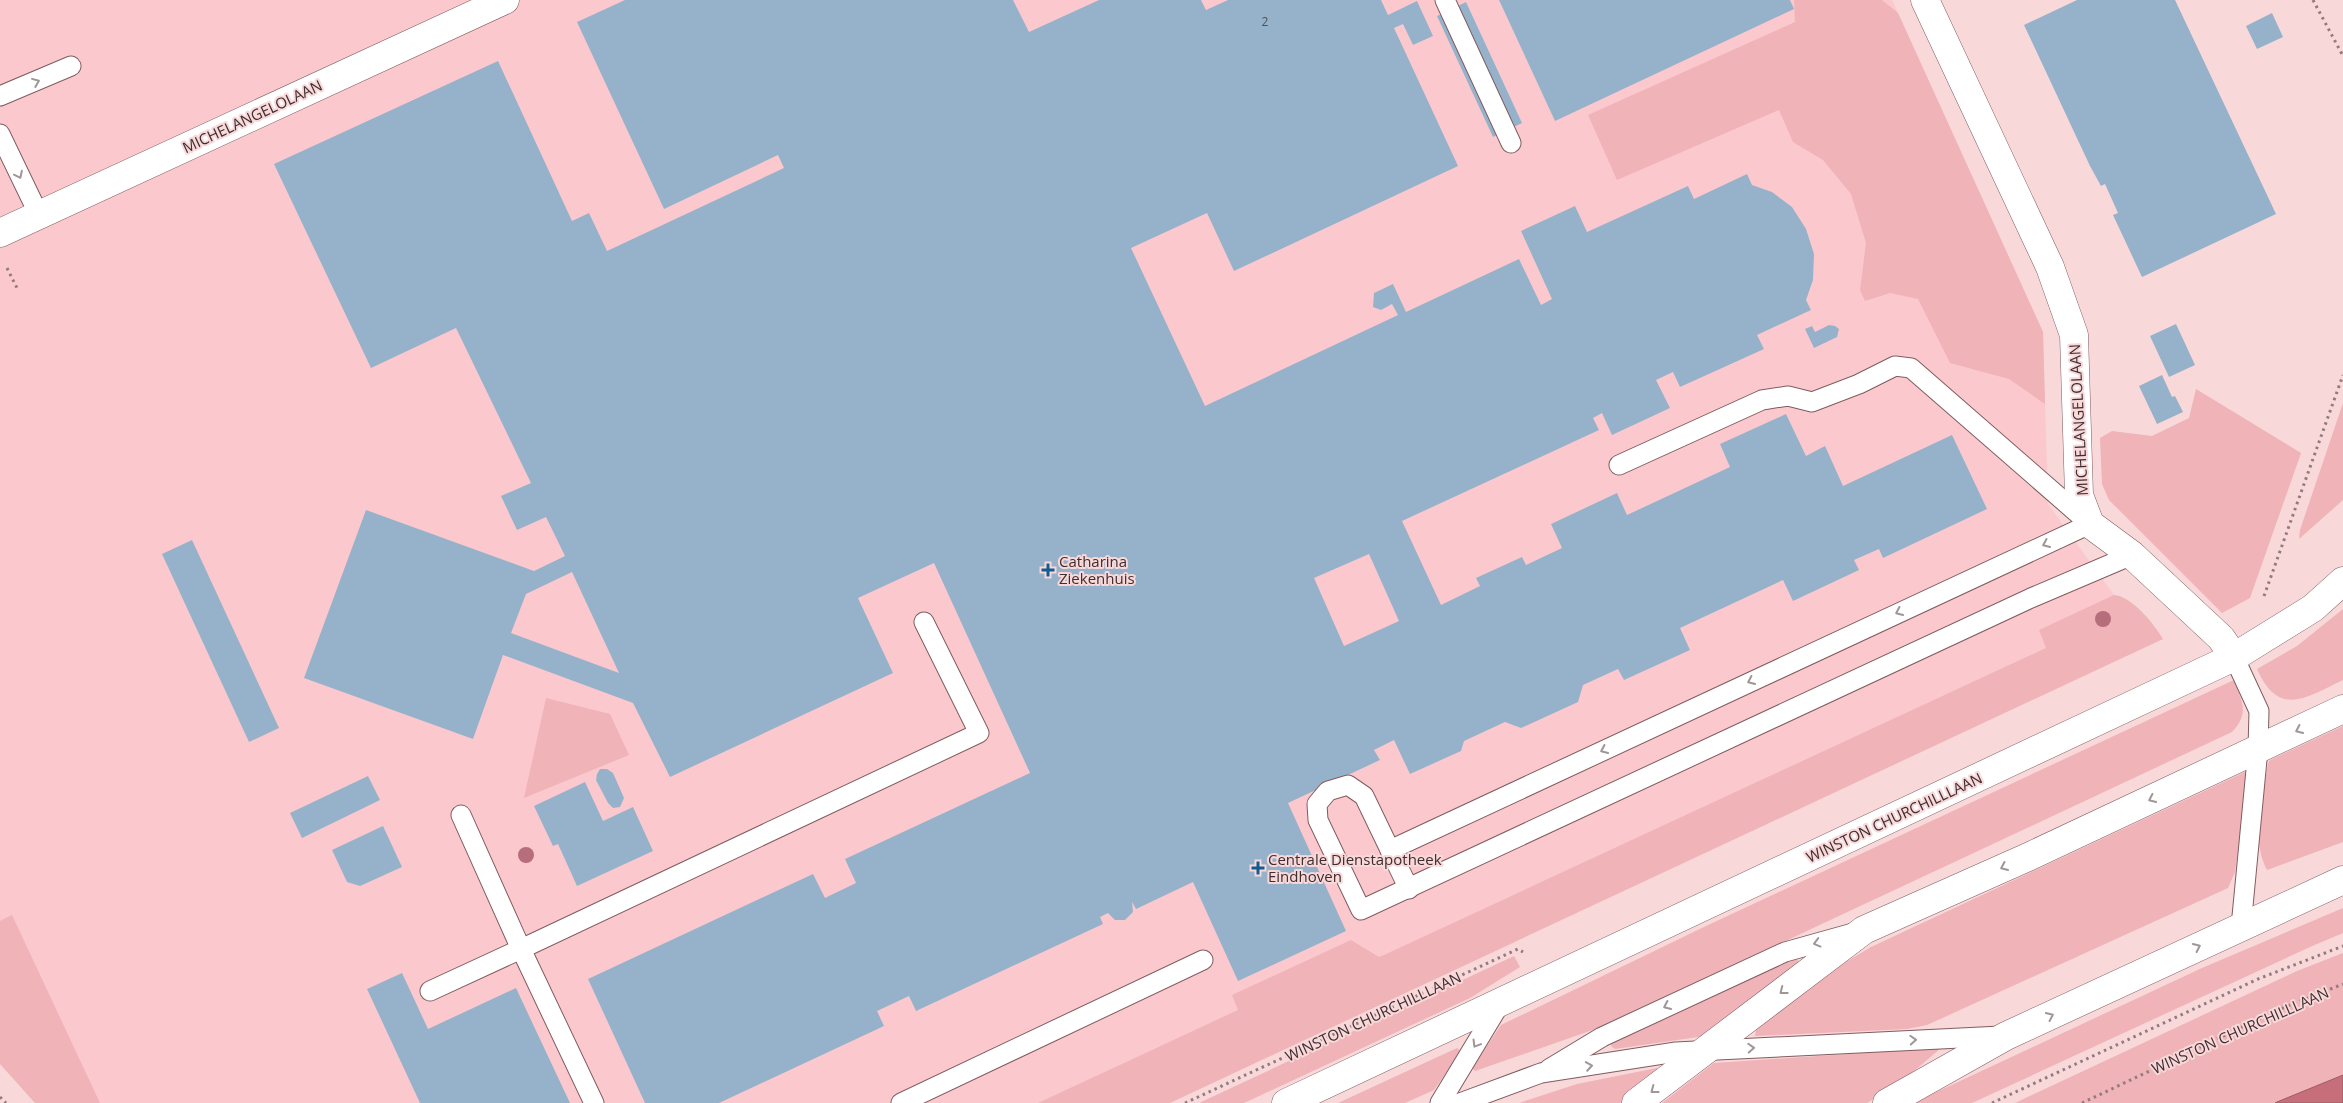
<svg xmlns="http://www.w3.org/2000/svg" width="2343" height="1103" font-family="'Open Sans',sans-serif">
  <rect width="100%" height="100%" fill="#f9d8da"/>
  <path fill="#fbc9cd" d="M0,0H1892L2043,332L2048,504L2144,636L1153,1103H65L0,1052Z"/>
  <g fill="#efb3b8">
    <path d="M1794,0H1882L1898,13L2043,332L2045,404L2009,379L1950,363L1918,299L1890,293L1865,301L1860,290L1866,243L1851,194L1823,160L1793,142L1779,110L1617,180L1588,115L1795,22Z"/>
    <path d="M2196,389L2301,453L2250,598L2222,613L2109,500L2102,484L2100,438L2112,431L2152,436L2189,418Z"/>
    <path d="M2343,403V500L2299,539L2300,530Z"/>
    <path d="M2114,595C2132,596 2154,624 2163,639L1170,1103H1038L1238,1010L1232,995L1351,940L1379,957L1384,955L2046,648L2039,630Z"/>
    <path d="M2343,609V680C2305,698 2279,718 2257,669L2297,646Z"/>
    <path d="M2234,680C2242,702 2250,713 2232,732L1604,1026L1475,1071L1472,1068L1501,1025L1706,926Z"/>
    <path d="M546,698L610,714L629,755L524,798Z"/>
    <path d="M2343,726V842L2267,870C2250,838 2263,798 2268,763L2270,760Z"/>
    <path d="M2245,772L2249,774L2235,872L2228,888L1927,1025L1907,1029L1755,1036L1756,1029L1829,972L1871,947Z"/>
    <path d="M2343,908V933L2310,947L1972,1103H1913L2202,968Z"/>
    <path d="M12,915L100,1103H35L0,1064V921Z"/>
    <path d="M2343,953V1075L2275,1103H2015L2297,971Z"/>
    <path d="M1514,956L1520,967L1470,998L1244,1103H1199Z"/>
    <path d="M1797,958L1799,963L1705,1036L1615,1049L1611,1046L1612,1043Z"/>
    <path d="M1938,1043L1941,1048L1900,1083L1867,1103H1662L1714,1063L1908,1050Z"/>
    <path d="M1457,1048L1461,1051L1434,1090L1405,1103H1338Z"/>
    <path d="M1657,1068L1658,1073L1620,1103H1519L1577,1084Z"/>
  </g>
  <path fill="#c66f7a" stroke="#9d5c64" d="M2343,1075V1103H2275L2277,1102Z"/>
  <g fill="#96b2cb" fill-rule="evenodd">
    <path d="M625,0H1013L1029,32L1099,0H1201L1206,10L1228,0H1381L1388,15L1417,1L1433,36L1413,45L1403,24L1394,28L1458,166L1234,271L1207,213L1131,248L1205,406L1398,315L1392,304L1381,310L1373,307L1374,293L1393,284L1406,312L1519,259L1541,305L1552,299L1521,231L1575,206L1587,232L1688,186L1694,199L1747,174L1752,185L1772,192L1792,207L1806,229L1814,254L1813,280L1806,300L1811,310L1757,335L1764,349L1680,387L1673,372L1656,380L1670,408L1612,435L1602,413L1593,418L1599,430L1402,521L1441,605L1480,586L1476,578L1522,557L1526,565L1562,548L1551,524L1617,493L1627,515L1730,467L1720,444L1786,414L1806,456L1825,446L1843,486L1952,435L1987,509L1883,558L1879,549L1854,560L1859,570L1793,601L1783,580L1680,628L1690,650L1624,680L1618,669L1583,685L1578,702L1521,728L1505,722L1464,741L1461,751L1410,774L1394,740L1374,750L1380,760L1288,803L1346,931L1238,981L1193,882L1136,909L1132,902L1133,912L1125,920H1115L1108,913L1100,917L1103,924L916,1011L909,996L877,1011L884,1026L719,1103H645L588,979L813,874L825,898L829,896L856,883L845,859L1030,773L934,563L858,598L893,673L670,777L633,703L503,655L473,739L304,678L366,510L534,571L565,556L546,517L517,530L501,496L531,483L456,328L371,368L274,164L498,61L572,221L589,213L607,251L784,168L778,155L664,209L577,22ZM1369,554L1399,621L1344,646L1314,578ZM572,572L619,673L511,633L526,594Z"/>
    <path d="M1499,0H1790L1794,9L1555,121Z"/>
    <path d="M2077,0H2175L2276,214L2142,277L2113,215L2118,213L2105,184L2101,186L2090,166L2024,25Z"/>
    <path d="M1466,2L1522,123L1493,137L1437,16Z"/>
    <path d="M2272,13L2283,37L2257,49L2246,26Z"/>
    <path d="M2176,324L2195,365L2169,377L2150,336Z"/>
    <path d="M1829,325L1835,326L1839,329L1837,337L1814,348L1805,329L1812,326L1815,332Z"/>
    <path d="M2162,375L2172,397L2175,396L2183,412L2157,424L2139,386Z"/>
    <path d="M192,540L279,728L249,742L162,554Z"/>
    <path d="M600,769H607L613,773L624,798L620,807L613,808L608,803L596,780L597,774Z"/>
    <path d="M368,776L380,800L302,838L290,813Z"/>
    <path d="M585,782L603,821L633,807L653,851L577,886L558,844L553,846L534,806Z"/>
    <path d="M383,826L402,867L360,886L347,882L332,850Z"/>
    <path d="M402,973L428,1029L516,988L570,1103H420L367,989Z"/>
  </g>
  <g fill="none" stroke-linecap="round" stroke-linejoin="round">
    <g stroke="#805c5f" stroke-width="21">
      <g id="service">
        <path d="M1445,0L1511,143"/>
        <path d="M0,96L71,66"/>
        <path d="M0,134L39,215"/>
        <path d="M1619,465L1762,400L1788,396L1812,402L1859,384L1895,366L1911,368L2090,524L1390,850L1364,796L1348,785L1328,791L1317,804L1318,820L1361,910L2031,598L2132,555"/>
        <path d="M2234,657L2259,711L2258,749L2241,927"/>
        <path d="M1390,850L1409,889"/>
        <path d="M430,991L521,949L461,815"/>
        <path d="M1549,1069L1602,1037L1785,952L1853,933"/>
        <path d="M594,1103L521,949L979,733L924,622"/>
        <path d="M901,1103L1203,960"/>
        <path d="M1440,1103L1501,1002"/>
        <path d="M1460,1103L1541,1073L1676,1052L2001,1036"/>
      </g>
    </g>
    <g stroke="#805c5f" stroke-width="29">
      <path id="pedestrian" d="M0,233L505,0"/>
    </g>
    <g stroke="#805c5f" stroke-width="29">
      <g id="minor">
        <path d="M1925,0L2050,267L2074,335L2079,495L2090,524L2132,555L2221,638L2234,657"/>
        <path d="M1286,1103L2234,657L2313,608L2343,581"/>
      </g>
    </g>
    <g stroke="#805c5f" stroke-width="29">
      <g id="secondary">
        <path d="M1636,1103L1864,930L2028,857L2343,709"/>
        <path d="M1887,1103L2006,1036L2343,880"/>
      </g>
    </g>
    <g stroke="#927b7c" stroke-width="3" stroke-dasharray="2.5 4" stroke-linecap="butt">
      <path d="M2313,0L2343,56"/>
      <path d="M7,268L18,290"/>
      <path d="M2264,596L2343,375"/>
      <path d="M0,1097L6,1103"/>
      <path d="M1185,1103L1518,949L1523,952"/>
      <path d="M1992,1103L2258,979L2343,946"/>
      <path d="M2082,1103L2278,1010L2343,984"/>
    </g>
    <use href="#service" stroke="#fff" stroke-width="19"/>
    <use href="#pedestrian" stroke="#fff" stroke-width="28"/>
    <use href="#minor" stroke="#fff" stroke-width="28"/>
    <use href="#secondary" stroke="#fff" stroke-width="28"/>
  </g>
  <g fill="#b66d7c">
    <circle cx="2103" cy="619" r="8"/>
    <circle cx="526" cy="855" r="8"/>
  </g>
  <defs><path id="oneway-chevron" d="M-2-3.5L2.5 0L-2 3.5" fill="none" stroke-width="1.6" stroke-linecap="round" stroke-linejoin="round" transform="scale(1.25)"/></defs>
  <g stroke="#9e9697">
    <use href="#oneway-chevron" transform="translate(36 82) rotate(-22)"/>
    <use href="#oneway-chevron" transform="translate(19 175) rotate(64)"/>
    <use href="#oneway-chevron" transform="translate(2046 544) rotate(156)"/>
    <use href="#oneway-chevron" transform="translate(1899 612) rotate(155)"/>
    <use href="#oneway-chevron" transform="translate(1751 681) rotate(155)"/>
    <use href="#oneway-chevron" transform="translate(2299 730) rotate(155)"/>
    <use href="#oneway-chevron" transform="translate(1604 750) rotate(155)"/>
    <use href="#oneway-chevron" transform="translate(2152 799) rotate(155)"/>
    <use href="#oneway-chevron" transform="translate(2004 867) rotate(156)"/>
    <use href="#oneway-chevron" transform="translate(1817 943) rotate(165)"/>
    <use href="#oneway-chevron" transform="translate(2197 947) rotate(-25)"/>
    <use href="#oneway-chevron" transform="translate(1783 991) rotate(142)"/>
    <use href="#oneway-chevron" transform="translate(1667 1006) rotate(155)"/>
    <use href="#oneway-chevron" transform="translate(2050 1016) rotate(-25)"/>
    <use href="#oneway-chevron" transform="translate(1913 1040) rotate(-3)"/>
    <use href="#oneway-chevron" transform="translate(1476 1044) rotate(121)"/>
    <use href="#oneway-chevron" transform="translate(1751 1048) rotate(-3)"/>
    <use href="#oneway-chevron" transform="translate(1589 1066) rotate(-9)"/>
    <use href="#oneway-chevron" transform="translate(1654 1090) rotate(143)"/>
  </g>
  <g fill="#115d90" stroke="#f9d8da" stroke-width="2">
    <path d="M1045.5 562.5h5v5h5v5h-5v5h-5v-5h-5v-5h5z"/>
    <path d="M1255.5 860.5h5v5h5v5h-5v5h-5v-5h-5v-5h5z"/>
  </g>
  <g text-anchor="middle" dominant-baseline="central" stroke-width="4" stroke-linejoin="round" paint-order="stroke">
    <g font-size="12" fill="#544f56">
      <text x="1265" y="21">2</text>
    </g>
    <g font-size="15" fill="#3e2e2f" stroke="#f9d8da">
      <text transform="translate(252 116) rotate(-25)">MICHELANGELOLAAN</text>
      <text transform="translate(2078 420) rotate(-93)">MICHELANGELOLAAN</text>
      <text transform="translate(1894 817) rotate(-25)">WINSTON CHURCHILLLAAN</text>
      <text transform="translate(1373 1016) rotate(-25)">WINSTON CHURCHILLLAAN</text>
      <text transform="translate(2240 1030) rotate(-24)">WINSTON CHURCHILLLAAN</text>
    </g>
    <g font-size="15" fill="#3e2e2f" stroke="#f9d8da" text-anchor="start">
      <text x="1059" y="561">Catharina<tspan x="1059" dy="17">Ziekenhuis</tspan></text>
      <text x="1268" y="859">Centrale Dienstapotheek<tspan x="1268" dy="17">Eindhoven</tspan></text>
    </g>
  </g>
</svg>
